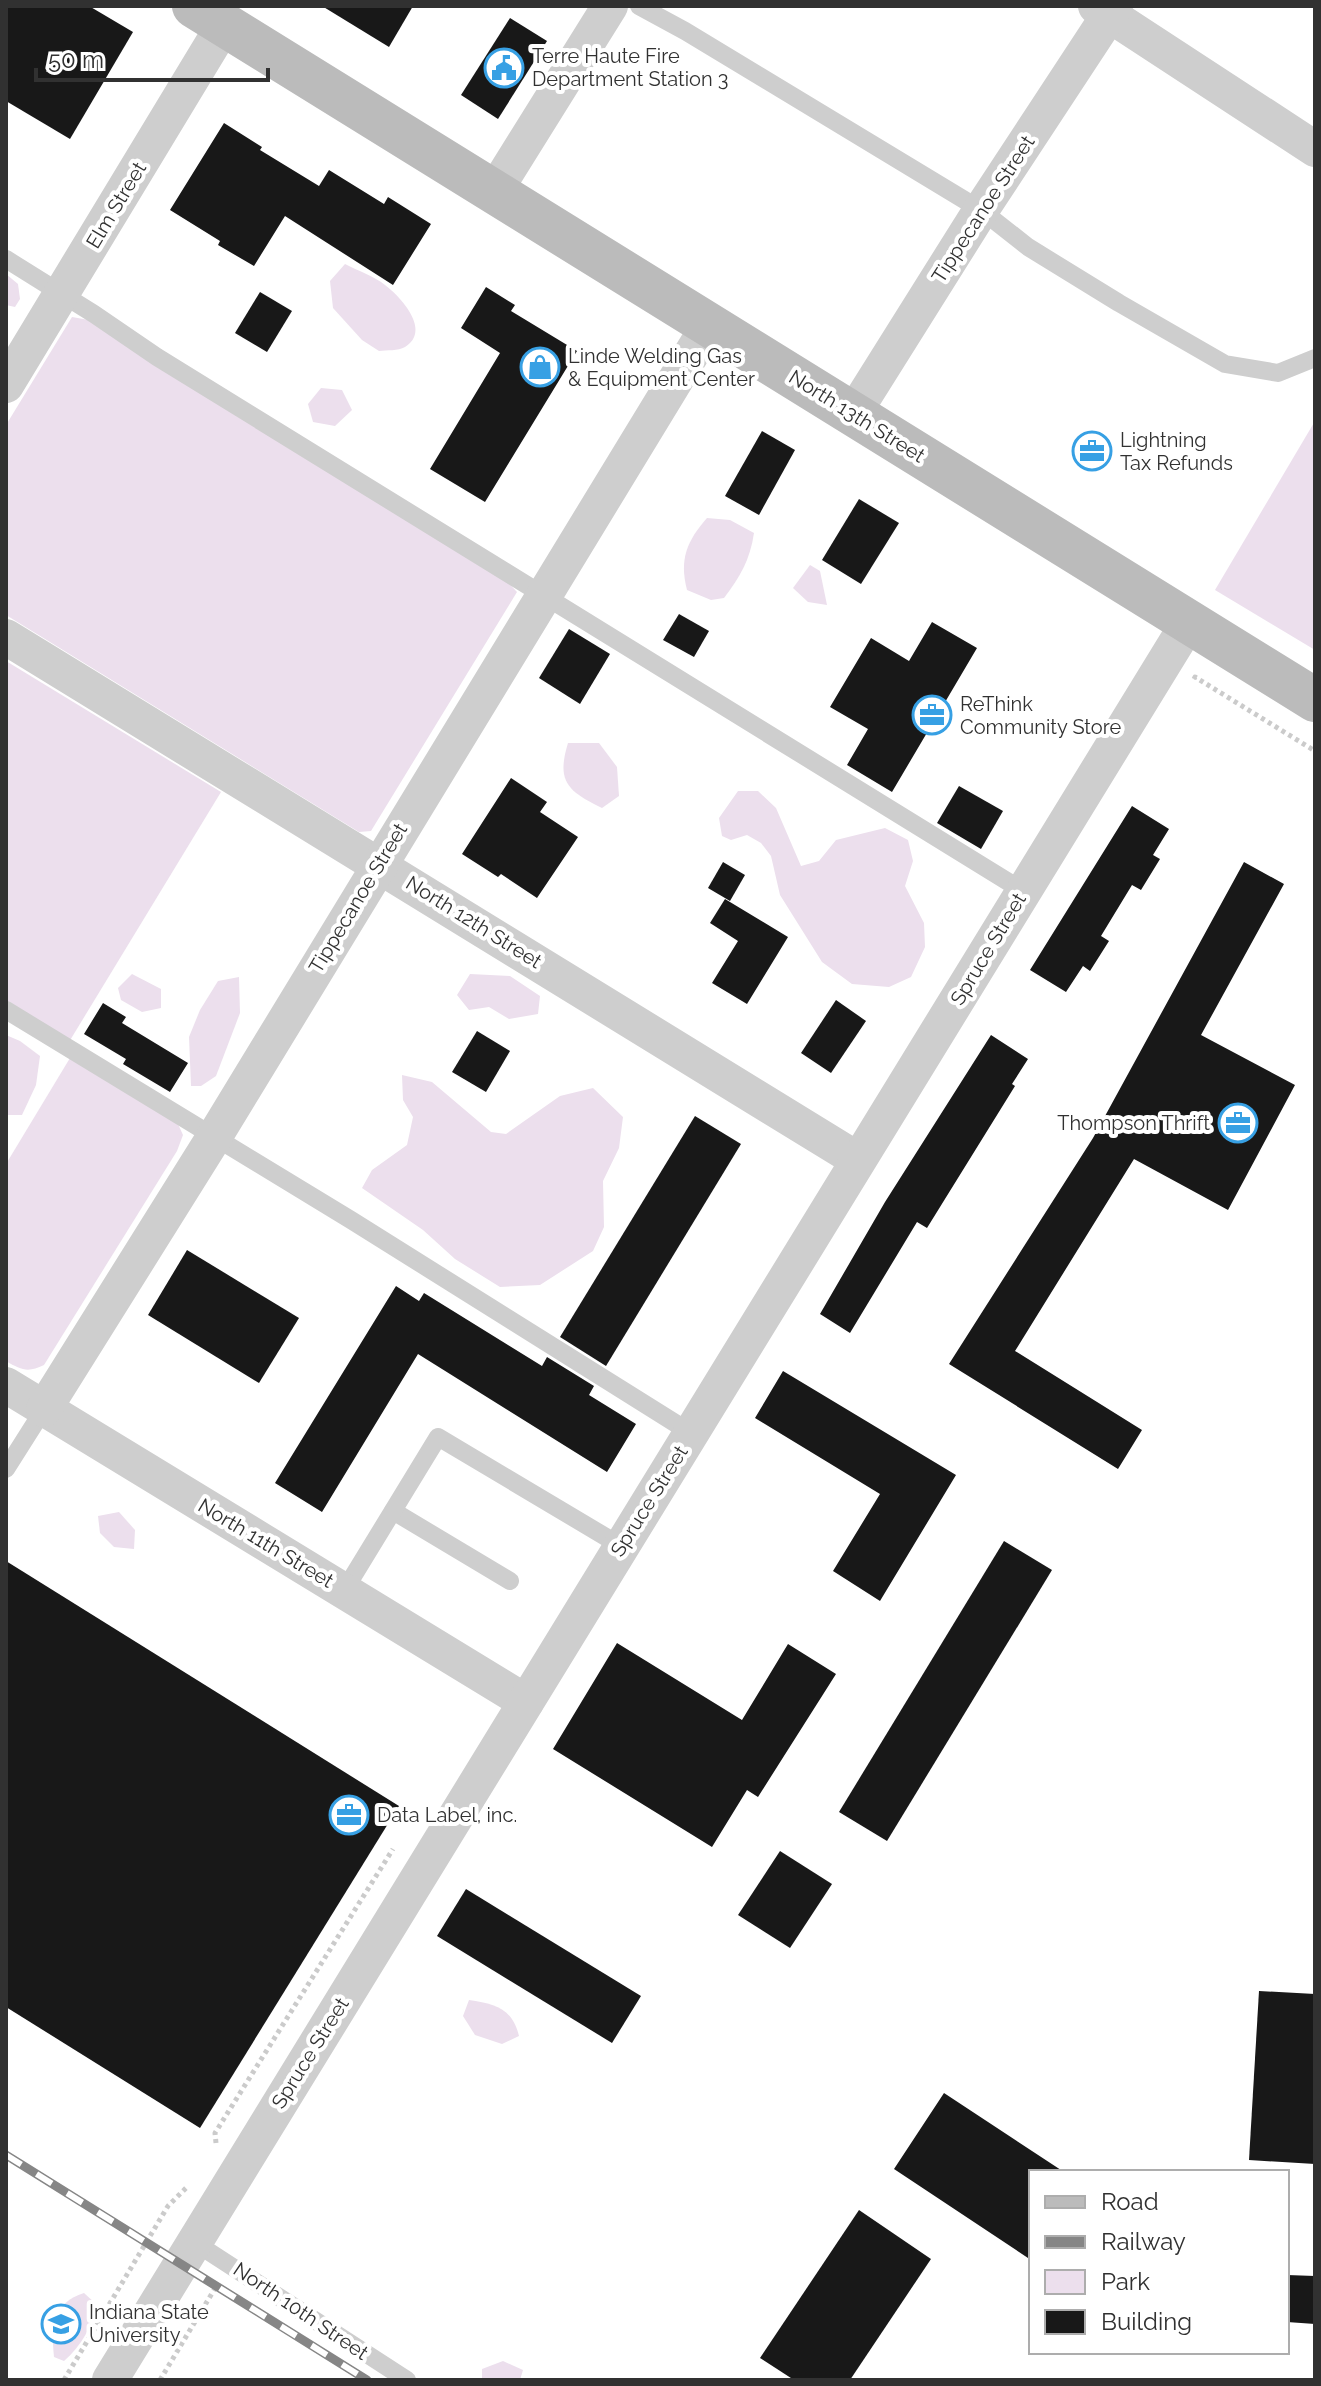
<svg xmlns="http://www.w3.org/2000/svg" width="1321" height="2386" font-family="Raleway,sans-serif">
  <rect width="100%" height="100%" fill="#fff"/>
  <g fill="#ecdfed">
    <path d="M345,264C358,271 374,276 385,285C401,297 432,331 405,347C398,351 387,350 379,351L362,340L333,308L330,281Z"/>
    <path d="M6,274L18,284L20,299L15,307L6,305Z"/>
    <path d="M72,317L89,320L506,580L517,592L371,831L359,832L6,615V425Z"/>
    <path d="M321,388L342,390L352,410L335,426L313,422L308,404Z"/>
    <path d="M1315,421V650L1215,590Z"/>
    <path d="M707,518L730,520L754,533C750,560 740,577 724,598L711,600L687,590C679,559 687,541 707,518Z"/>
    <path d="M810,565L820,571L827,605L808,602L793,588Z"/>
    <path d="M6,661L221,792L69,1042L6,1003Z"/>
    <path d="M568,743H599L617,767L619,796L602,808C568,791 556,782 568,743Z"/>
    <path d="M738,791H758L776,808L801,866L819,861L836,840L885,828L908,840L913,861L905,886L924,923L925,947L911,977L889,987L852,984L822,962L780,895L771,856L761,843L747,835L731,840L722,836L719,818Z"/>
    <path d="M132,974L161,989V1008L142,1012L121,1000L118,988Z"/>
    <path d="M470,974L510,976L540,996L538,1014L509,1019L489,1007L469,1010L457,995Z"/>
    <path d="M239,977L240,1013L216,1076L201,1086H191L189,1037L200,1010L218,981Z"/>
    <path d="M6,1035L20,1041L40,1056L36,1085L22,1115H6Z"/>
    <path d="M70,1058L178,1124L183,1135L177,1151L44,1365C28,1373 21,1370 6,1361V1164Z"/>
    <path d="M402,1075L432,1082L491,1132L506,1134L560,1096L593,1088L623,1117L619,1148L603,1181L604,1227L593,1251L540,1285L500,1287L455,1259L423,1230L362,1188L372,1170L407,1145L413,1117L403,1100Z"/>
    <path d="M119,1512L135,1530L134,1549L114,1547L100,1533L98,1516Z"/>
    <path d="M469,2000C495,2004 512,2008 519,2036L502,2044L475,2035L463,2016Z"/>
    <path d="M84,2293L96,2304C92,2327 82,2345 64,2361L54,2357C51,2328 53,2302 84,2293Z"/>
    <path d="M503,2361L523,2370L520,2380H482V2369Z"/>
  </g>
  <g fill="#181818">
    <path d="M6,6H89L133,32L70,139L6,101Z"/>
    <path d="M322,6H413L389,47Z"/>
    <path d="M510,18L547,41L498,119L461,95Z"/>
    <path d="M224,123L262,147L260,150L319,186L329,170L384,204L388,197L431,224L393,285L285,216L254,266L218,245L220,241L170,210Z"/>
    <path d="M486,287L515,305L511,311L577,351L485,502L430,469L500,353L461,328Z"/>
    <path d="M260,292L292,311L267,352L235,333Z"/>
    <path d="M762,431L795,450L759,515L725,496Z"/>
    <path d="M859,499L899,523L861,584L822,560Z"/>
    <path d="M679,614L709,631L694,657L663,640Z"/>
    <path d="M932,622L977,648L892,792L847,765L868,729L830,707L871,638L909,661Z"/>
    <path d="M569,629L610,654L580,704L539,678Z"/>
    <path d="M511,778L547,802L540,812L578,837L537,898L501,874L498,877L462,854Z"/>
    <path d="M959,786L1003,811L981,849L937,823Z"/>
    <path d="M1132,806L1169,829L1153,855L1160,859L1141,890L1132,885L1101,936L1109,941L1090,971L1083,966L1066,992L1030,970Z"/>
    <path d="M723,862L745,875L730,901L708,888Z"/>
    <path d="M1244,862L1284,884L1201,1035L1295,1085L1228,1210L1134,1159L1015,1351L1142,1430L1118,1469L949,1364L1093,1138Z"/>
    <path d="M725,899L788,937L747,1004L712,983L738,941L710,923Z"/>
    <path d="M836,1000L866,1021L831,1073L801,1053Z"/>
    <path d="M103,1003L126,1017L122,1023L188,1063L170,1092L123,1064L126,1059L84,1034Z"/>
    <path d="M477,1031L510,1051L486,1092L452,1072Z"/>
    <path d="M991,1035L1028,1059L1012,1084L1015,1086L927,1228L917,1222L850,1333L820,1314L885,1202Z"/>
    <path d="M695,1116L741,1144L606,1366L560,1337Z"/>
    <path d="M187,1250L299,1318L259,1383L148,1315Z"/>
    <path d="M396,1286L419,1301L424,1293L542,1366L547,1357L594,1386L589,1395L636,1424L607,1472L418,1354L322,1512L275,1483Z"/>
    <path d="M783,1371L956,1475L880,1601L833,1571L880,1494L755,1418Z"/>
    <path d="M1004,1541L1052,1570L887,1841L839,1812Z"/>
    <path d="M6,1561L399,1806L200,2128L6,2007Z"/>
    <path d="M617,1643L742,1720L788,1644L836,1674L758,1797L747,1790L712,1847L553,1749Z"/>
    <path d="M780,1851L832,1884L790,1948L738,1915Z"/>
    <path d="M466,1889L641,1996L612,2043L437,1936Z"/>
    <path d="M1259,1991L1315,1994V2164L1249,2160Z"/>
    <path d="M944,2093L1064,2172H1031V2260L894,2169Z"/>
    <path d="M859,2210L931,2259L850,2380H794L760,2358Z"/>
    <path d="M1287,2275L1315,2276V2324L1287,2322Z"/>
  </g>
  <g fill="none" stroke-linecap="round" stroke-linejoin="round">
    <g stroke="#cbcbcb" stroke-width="5" stroke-dasharray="4 4" stroke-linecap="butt">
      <path d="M1194,679L1195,677L1315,751"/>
      <path d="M216,2143L215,2133L393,1849"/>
      <path d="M64,2380L168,2206L186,2188"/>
      <path d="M160,2380L217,2285"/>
    </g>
    <g stroke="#cecece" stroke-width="18">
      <path d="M639,6L685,31L981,210L1028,247L1119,303L1225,364L1278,373L1315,358"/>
      <path d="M6,259L94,314L157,357L1023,891"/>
      <path d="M6,1010L351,1220L691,1433"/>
      <path d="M6,1469L44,1409"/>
      <path d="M393,1511L510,1581"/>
      <path d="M344,1591L438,1437L621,1546"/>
      <path d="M194,2242L407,2380"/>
    </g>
    <g stroke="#cecece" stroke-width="36">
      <path d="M1096,6L1315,149"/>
      <path d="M494,192L610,6"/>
      <path d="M6,385L224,25"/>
      <path d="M853,414L981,210L1115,6"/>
      <path d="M6,637L858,1160"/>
      <path d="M6,1385L526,1702"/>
      <path d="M44,1409L213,1139L709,325"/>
      <path d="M110,2380L1189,622"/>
    </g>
    <path stroke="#bbb" stroke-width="44" d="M194,6L1315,700"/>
    <g stroke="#868686" stroke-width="9">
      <path id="rail" d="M6,2155L367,2380"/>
    </g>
    <use href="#rail" stroke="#fff" stroke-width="6" stroke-dasharray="18" stroke-linecap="butt"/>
  </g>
  <defs>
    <g id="civic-ring" transform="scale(2)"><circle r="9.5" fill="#fff" stroke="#37a0e4" stroke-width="1.5"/><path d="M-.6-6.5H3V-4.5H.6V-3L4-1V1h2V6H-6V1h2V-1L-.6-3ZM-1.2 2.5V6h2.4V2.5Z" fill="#37a0e4"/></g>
    <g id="shop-ring" transform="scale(2)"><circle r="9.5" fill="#fff" stroke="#37a0e4" stroke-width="1.5"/><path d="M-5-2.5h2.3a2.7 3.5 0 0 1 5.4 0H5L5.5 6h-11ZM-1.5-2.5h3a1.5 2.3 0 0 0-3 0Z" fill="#37a0e4"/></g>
    <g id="office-ring" transform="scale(2)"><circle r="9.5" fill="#fff" stroke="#37a0e4" stroke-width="1.5"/><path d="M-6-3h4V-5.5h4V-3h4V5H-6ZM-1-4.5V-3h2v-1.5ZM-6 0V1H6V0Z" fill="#37a0e4"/></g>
    <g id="university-ring" transform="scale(2)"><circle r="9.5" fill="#fff" stroke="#37a0e4" stroke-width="1.5"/><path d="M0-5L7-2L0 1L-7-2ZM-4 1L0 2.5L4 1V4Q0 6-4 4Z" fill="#37a0e4"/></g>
  </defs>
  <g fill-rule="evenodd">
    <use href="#civic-ring" x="504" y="68"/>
    <use href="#shop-ring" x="540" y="367"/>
    <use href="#office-ring" x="1092" y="451"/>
    <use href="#office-ring" x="932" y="715"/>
    <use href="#office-ring" x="1238" y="1123"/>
    <use href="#office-ring" x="349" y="1815"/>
    <use href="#university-ring" x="61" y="2324"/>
  </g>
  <g text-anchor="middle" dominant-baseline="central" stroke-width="8" stroke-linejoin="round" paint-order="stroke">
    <g font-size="20" fill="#313131" stroke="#fff" text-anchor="start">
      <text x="532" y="56">Terre Haute Fire<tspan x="532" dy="23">Department Station 3</tspan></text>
      <text x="568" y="356">Linde Welding Gas<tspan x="568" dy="23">&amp; Equipment Center</tspan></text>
      <text x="1120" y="440">Lightning<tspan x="1120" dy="23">Tax Refunds</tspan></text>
      <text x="960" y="704">ReThink<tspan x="960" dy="23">Community Store</tspan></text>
      <text x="1210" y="1123" text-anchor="end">Thompson Thrift</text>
      <text x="377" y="1815">Data Label, inc.</text>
      <text x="89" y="2312">Indiana State<tspan x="89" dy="23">University</tspan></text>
    </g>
    <g font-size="20" fill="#313131" stroke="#fff">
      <text transform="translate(116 205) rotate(-59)">Elm Street</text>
      <text transform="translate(983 209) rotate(-57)">Tippecanoe Street</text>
      <text transform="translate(857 416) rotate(32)">North 13th Street</text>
      <text transform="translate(358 898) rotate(-59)">Tippecanoe Street</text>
      <text transform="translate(474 922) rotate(32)">North 12th Street</text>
      <text transform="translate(988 949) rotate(-59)">Spruce Street</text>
      <text transform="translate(649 1501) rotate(-58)">Spruce Street</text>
      <text transform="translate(266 1543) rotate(31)">North 11th Street</text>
      <text transform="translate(310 2053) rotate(-58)">Spruce Street</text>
      <text transform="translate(301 2311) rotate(34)">North 10th Street</text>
    </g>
  </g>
  <rect width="1321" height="2386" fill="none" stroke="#313131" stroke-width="16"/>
  <rect x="1029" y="2170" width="260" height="184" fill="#ffffff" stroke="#adadad" stroke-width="2"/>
  <rect x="1045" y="2196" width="40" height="12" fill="#bbbbbb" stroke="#adadad" stroke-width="2"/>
  <text x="1101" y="2210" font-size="24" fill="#313131">Road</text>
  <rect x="1045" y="2236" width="40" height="12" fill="#868686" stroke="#adadad" stroke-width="2"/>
  <text x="1101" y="2250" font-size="24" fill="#313131">Railway</text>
  <rect x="1045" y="2270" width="40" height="24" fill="#ecdfed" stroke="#adadad" stroke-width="2"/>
  <text x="1101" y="2290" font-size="24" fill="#313131">Park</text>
  <rect x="1045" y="2310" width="40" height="24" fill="#181818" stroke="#adadad" stroke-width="2"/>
  <text x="1101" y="2330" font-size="24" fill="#313131">Building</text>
  <path d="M36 68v12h232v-12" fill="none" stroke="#313131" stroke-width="4"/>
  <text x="48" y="68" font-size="24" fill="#313131" stroke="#ffffff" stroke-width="6" paint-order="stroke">50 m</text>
</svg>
